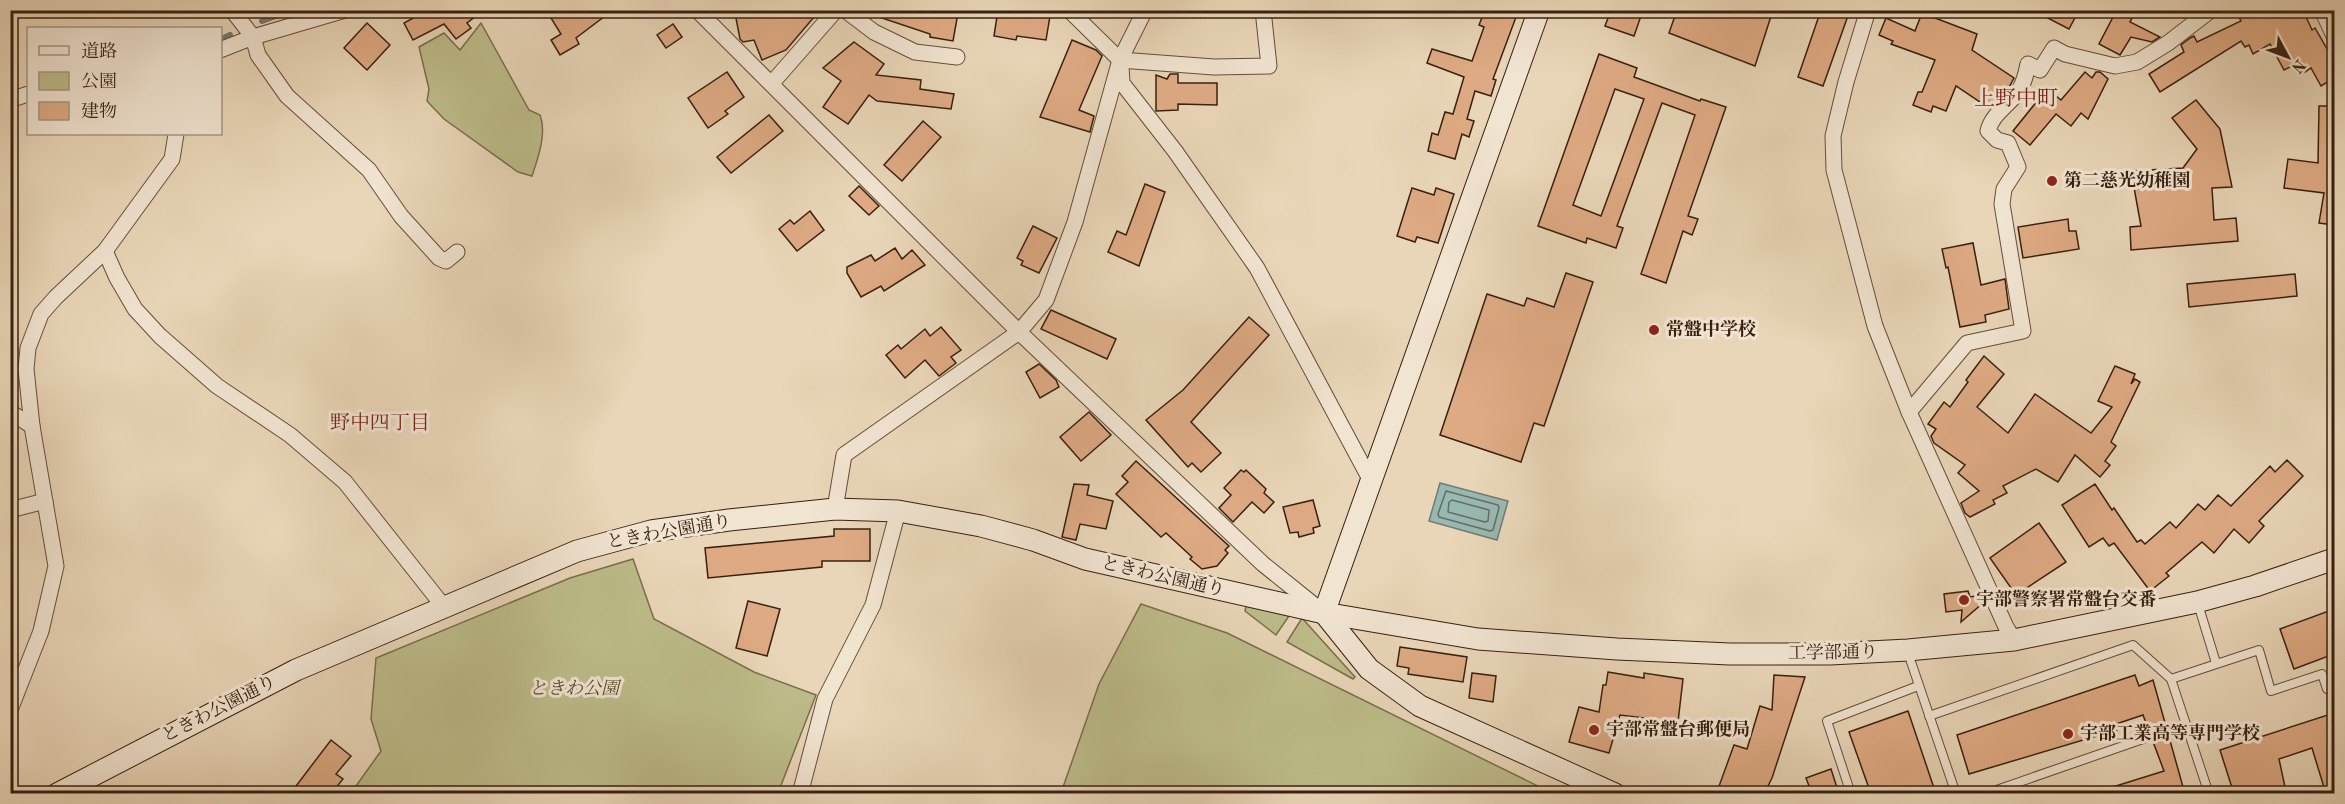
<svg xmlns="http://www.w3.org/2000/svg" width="2345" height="804" font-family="'Old Standard TT','Noto Serif JP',serif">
  <rect width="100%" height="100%" fill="#e9d6b8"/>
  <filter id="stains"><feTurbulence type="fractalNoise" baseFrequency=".00333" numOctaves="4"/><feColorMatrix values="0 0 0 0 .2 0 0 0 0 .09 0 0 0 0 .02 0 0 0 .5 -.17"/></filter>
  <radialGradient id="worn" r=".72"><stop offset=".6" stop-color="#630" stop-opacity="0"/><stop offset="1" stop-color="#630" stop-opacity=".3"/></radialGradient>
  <g fill="#bdbc8a" stroke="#7a6e4d" stroke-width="1.5">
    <path d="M481,23L529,110L540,115C547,133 538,158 532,176L518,172L444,119L427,101L429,89L419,47L444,33L460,50Z"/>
    <path d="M633,559L654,619L754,672L816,695L778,793H351L381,751L371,719L376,658L570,578Z"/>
    <path d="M1141,604L1227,633L1552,793H1061L1099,684Z"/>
    <path d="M1246,606L1289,616L1276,635L1245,611Z"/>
    <path d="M1302,618L1355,677L1353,679L1287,642Z"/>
  </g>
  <path fill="#97b9b3" stroke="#717c72" stroke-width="1.5" d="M1440,483L1508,501L1497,540L1429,521Z"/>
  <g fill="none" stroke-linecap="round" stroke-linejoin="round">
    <g stroke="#686c62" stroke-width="1.5">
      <path d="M1446,491L1498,505L1499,508L1493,530L1490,531L1439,517L1438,514Z"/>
      <path d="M1452,500L1489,510L1488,521L1485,522L1448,512L1449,502Z"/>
    </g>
    <g stroke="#717c72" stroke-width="6">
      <path d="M262,21L292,10"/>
      <path d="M220,40L230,35"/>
    </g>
  </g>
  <g fill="#deaa83" stroke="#382010" stroke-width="1.5" fill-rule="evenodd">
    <path d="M428,10H484L467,23L471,28L456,39L444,24L413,40L404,23Z"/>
    <path d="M546,10H613L576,38L579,44L560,55L551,40L561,34Z"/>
    <path d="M748,10H820L786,50L762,60L754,40L743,42L740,39L735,13Z"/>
    <path d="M868,10H945L958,13L953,41L930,37V34L867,13Z"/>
    <path d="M998,10H1051L1046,40L1017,36L1016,40L994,36Z"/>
    <path d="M1485,10H1500L1516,17L1493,79L1496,80L1491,96L1475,91L1467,119L1474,121L1469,137L1462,134L1455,159L1428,151L1432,133L1438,135L1445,112L1453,114L1464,77L1427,63L1432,49L1472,61L1484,27L1479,25Z"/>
    <path d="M1611,10H1643L1634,36L1605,26Z"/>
    <path d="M1677,10H1773L1755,66L1669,33Z"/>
    <path d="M1821,10H1850L1823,86L1798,77Z"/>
    <path d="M2032,10H2079L2069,29Z"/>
    <path d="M2117,10H2136L2130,22L2160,37L2152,42L2131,37L2120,55L2099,44L2113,17L2110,12L2115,14Z"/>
    <path d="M2235,10H2303L2312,30L2315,28L2334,61V78L2321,86L2311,68L2305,72L2296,64L2284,70L2270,44L2253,54L2249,45L2245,47L2241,41L2160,92L2149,74L2184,52L2181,45L2190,38L2194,36L2197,42L2241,21Z"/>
    <path d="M1922,13L1977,34L1972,50L2014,78L2007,91L1989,108L1956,86L1946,111L1933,106L1931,112L1913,105L1918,92H1922L1935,60L1891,44L1893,41L1879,35L1886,18L1915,31Z"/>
    <path d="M367,23L390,45L367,70L344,48Z"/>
    <path d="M673,24L682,37L666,48L657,35Z"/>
    <path d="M1072,40L1096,50L1102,56L1079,110L1094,116L1090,132L1040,117Z"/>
    <path d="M854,42L884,64L876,75L921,80L920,89L954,94L951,109L877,101L869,95L848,124L823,107L841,81L823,68Z"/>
    <path d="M1599,54L1637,68L1634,77L1700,101L1701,99L1726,107L1688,216L1698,219L1692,235L1683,231L1666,283L1641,274L1695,115L1662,103L1617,226L1623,228L1616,248L1587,238L1586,243L1538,226ZM1615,89L1644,99L1601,216L1573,205Z"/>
    <path d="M727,72L744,97L725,111L728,114L708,128L688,98Z"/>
    <path d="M2085,72L2092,78L2096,72H2100L2108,79L2088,119L2081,113L2071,126L2056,114L2030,145L2013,131L2047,89L2061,100Z"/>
    <path d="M1170,74H1178V83H1217V105L1178,104V110L1156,111V75L1167,79Z"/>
    <path d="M2196,100L2220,129L2232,187L2212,188L2214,220L2236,218L2238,241L2131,250L2130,227L2141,226L2131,171L2183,168L2197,149L2172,118Z"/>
    <path d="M2319,106H2334V225L2319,223L2324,193L2284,188L2288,159L2318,163Z"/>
    <path d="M769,115L783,131L731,173L717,157Z"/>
    <path d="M923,121L941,137L902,181L884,165Z"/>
    <path d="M1145,184L1165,192L1139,266L1108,252L1117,231L1126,235Z"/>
    <path d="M859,186L879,206L869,215L849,196Z"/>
    <path d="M1412,188L1434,195L1436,188L1454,194L1438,243L1417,237L1415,242L1397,236Z"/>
    <path d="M810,211L824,230L797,251L779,229L790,220L794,224Z"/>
    <path d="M2068,219L2069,231H2076L2079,249L2023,258L2018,227Z"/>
    <path d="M1033,226L1057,238L1039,273L1021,265L1023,261L1017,258Z"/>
    <path d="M1973,243L1981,285L2005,279L2009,309L1985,315L1986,322L1960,327L1948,267L1946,268L1942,249Z"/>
    <path d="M895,248L902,259L912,250L925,265L884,291L881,286L861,297L847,273V267L871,255L875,261Z"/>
    <path d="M1566,273L1593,282L1544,426L1534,423L1521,462L1440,435L1487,294L1524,306L1527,298L1554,307Z"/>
    <path d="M2295,274L2297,296L2189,307L2187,284Z"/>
    <path d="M1051,310L1116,339L1107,359L1041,329Z"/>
    <path d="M1249,317L1269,335L1191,422L1221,453L1201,472L1192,463L1188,467L1146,420L1183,390Z"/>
    <path d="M941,327L961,350L951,357L956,363L939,376L925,360L905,378L886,355L898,345L901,349L925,329L930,336Z"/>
    <path d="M1984,356L2004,374L1977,407L2008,433L2035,394L2091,433L2112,407L2098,401L2115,366L2135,374L2131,384L2135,379L2140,382L2111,442L2116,446L2105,461L2110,465L2100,477L2075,455L2058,482L2036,469L2003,486L2007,493L1993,500L1995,504L1970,517L1965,513L1961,503L1979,491L1958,473L1965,465L1934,443L1931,436L1936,429L1928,424L1944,402L1950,407L1968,382L1966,380Z"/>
    <path d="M1039,364L1056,380L1059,387L1040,398L1026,372Z"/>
    <path d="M1089,412L1111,435L1081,461L1060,437Z"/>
    <path d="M2287,460L2303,476L2259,521L2264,526L2249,543L2234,529L2214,553L2202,542L2166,573L2169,576L2150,591L2114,543L2109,546L2103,538L2089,547L2062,505L2095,484L2112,510L2114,508L2137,542L2141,540L2145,544L2170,522L2176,528L2198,504L2205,510L2218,495L2231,506L2270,466L2275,472Z"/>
    <path d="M1136,461L1229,546L1225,550L1228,553L1217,566L1202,569L1190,559L1192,557L1166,533L1161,537L1116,494L1128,482L1122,476Z"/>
    <path d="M1241,470L1244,472L1246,470L1266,489L1264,493L1274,502L1264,513L1252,502L1233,522L1219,508L1231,495L1224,488Z"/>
    <path d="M1074,484L1089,485L1087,495L1113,501L1106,529L1080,524L1076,540L1062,537Z"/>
    <path d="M1313,500L1320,526L1313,528L1314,533L1299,537L1298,532L1290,533L1283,507Z"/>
    <path d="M2039,523L2066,562L2016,595L1990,558Z"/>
    <path d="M834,529H870V561H822V567L708,578L705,548L834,536Z"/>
    <path d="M1968,591L1970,597L1981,595L1984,602L1961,622L1962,610L1946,612L1944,594Z"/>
    <path d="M748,601L780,609L767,656L736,648Z"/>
    <path d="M2334,609V654L2294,669L2280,629Z"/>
    <path d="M1400,647L1467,657L1463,682L1408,674L1409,668L1397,666Z"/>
    <path d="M1608,672L1644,678V673L1683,679L1678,722L1620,715L1609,753L1569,742L1579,707L1599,712L1603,685H1606Z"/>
    <path d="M1472,673L1496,676L1493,702L1469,698Z"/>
    <path d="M1774,675L1805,677L1772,778L1764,794H1730L1718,789L1734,745L1747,749L1760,706L1772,710Z"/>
    <path d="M2135,675L2139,686L2153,680L2185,794H2104L2103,790L2164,771L2143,715L2116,724L2117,730L1969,774L1957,735Z"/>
    <path d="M1908,711L1936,794H1871L1849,732Z"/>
    <path d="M2334,713V794H2326L2312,748L2279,759L2285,787L2260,794H2234L2220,750Z"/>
    <path d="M331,740L351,756L336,774L343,779L331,794H290Z"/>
    <path d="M1831,769L1839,794H1812L1806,778Z"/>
  </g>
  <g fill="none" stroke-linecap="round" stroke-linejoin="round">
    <g stroke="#644e3a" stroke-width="10">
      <g id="lane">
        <path d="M2198,604L2216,663"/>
        <path d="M1908,653L1956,794"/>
        <path d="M1929,716L2133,645L2171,679"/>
        <path d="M1851,794L1827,721L1918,686"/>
        <path d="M1985,794L2143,739"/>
        <path d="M2209,794L2171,679L2259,650L2271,691L2322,674L2327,689L2334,687"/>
      </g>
    </g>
    <g stroke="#644e3a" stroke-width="17">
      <g id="street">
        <path d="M232,10L253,37L258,55L287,96L369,170L401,216L439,258L446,261L457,252"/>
        <path d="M697,10L1019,332L1263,564L1319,609"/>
        <path d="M845,10L874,32L915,52L957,57"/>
        <path d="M1069,10L1120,60L1214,67L1269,66L1263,10"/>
        <path d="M1868,10L1846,82L1833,136L1834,170L1875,326L1909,412L2006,627L2014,640"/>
        <path d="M2322,10L2334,36"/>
        <path d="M220,50L253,37L345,10"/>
        <path d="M1121,66L1122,83L1175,151L1257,268L1371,481"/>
        <path d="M772,83L836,10"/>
        <path d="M10,100L28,94"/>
        <path d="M105,251L117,278L135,309L160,336L217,386L290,435L345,482L444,607"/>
        <path d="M10,412L32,426"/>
        <path d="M1909,412L1967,343L2023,331L2002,204L2004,189L2018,167L2008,143L1997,140L1988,131C1992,114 2008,106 2018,92C2024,84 2026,74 2028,64L2040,70L2054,48L2065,54L2115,66L2137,62L2168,43L2211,10"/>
        <path d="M835,509L844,455L1019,332L1046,300L1075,222L1120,60L1145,10"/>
        <path d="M10,510L45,501"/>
        <path d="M10,710L41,631L56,566L32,426L26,369L28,348L41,314L56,297L105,251L172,159L176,134"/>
        <path d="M800,794L825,699L873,605L898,511"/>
      </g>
    </g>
    <g stroke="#382010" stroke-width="23">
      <g id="secondary">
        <path d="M1324,613L1539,10"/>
        <path d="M1324,613L1369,669L1420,706L1615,794"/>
        <path d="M57,794L296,670L577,551L651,531L729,520L835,509L898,511L981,526L1033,540L1085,559L1324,613L1478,639L1617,649L1730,654H1830L1908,650L2014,640L2197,602L2255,586L2334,559"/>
      </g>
    </g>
    <use href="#lane" stroke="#f1e4d1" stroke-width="8"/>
    <use href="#street" stroke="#f1e4d1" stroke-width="15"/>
    <use href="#secondary" stroke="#f1e4d1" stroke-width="21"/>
  </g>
  <g fill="#8f2418" stroke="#f1e4d1" stroke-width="2">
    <circle cx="2052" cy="181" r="6"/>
    <circle cx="1654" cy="330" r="6"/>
    <circle cx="1964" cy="600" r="6"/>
    <circle cx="1594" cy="730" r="6"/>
    <circle cx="2068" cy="734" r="6"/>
  </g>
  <g text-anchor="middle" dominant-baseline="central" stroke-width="6" stroke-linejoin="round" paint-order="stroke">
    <g font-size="18" font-weight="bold" fill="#382010" stroke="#f1e4d1" text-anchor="start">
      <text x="2064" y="181">第二慈光幼稚園</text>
      <text x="1666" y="330">常盤中学校</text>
      <text x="1976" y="600">宇部警察署常盤台交番</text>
      <text x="1606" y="730">宇部常盤台郵便局</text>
      <text x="2080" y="734">宇部工業高等専門学校</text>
    </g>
    <g font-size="18" fill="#382010" stroke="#f1e4d1">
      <text transform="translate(669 532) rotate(-10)">ときわ公園通り</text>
      <text transform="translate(1163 577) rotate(13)">ときわ公園通り</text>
      <text transform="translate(1833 653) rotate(-1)">工学部通り</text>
      <text transform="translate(219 709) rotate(-27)">ときわ公園通り</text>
    </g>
    <g font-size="18" font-style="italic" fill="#59472e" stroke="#f1e4d1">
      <text x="574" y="689">ときわ公園</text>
    </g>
    <g font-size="20" fill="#7a1f14" stroke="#f1e4d1">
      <text x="380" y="424">野中四丁目</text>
    </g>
    <g font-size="21" fill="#7a1f14" stroke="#f1e4d1">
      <text x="2016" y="99">上野中町</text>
    </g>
  </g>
  <rect width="2345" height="804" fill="none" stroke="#e9d6b8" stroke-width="36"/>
  <rect x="12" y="12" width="2321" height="780" fill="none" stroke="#382010" stroke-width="3"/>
  <rect x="18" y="18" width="2309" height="768" fill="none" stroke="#382010" stroke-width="1.5"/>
  <rect x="27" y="27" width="195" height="108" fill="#f1e4d1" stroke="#a79684" stroke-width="1.5"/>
  <rect x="39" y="46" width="30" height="9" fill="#f1e4d1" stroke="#a79684" stroke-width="1.5"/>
  <text x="81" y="57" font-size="18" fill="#382010">道路</text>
  <rect x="39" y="72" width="30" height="18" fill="#bdbc8a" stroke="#a79684" stroke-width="1.5"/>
  <text x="81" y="87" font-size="18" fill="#382010">公園</text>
  <rect x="39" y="102" width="30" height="18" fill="#deaa83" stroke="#a79684" stroke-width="1.5"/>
  <text x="81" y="117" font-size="18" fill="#382010">建物</text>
  <g transform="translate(2288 57) rotate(131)" stroke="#f1e4d1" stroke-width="4.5" paint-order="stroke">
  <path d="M0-4.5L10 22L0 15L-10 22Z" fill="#382010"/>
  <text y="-9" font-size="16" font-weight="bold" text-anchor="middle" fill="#382010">N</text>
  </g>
  <rect width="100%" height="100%" filter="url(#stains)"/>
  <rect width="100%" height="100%" fill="url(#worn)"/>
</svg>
